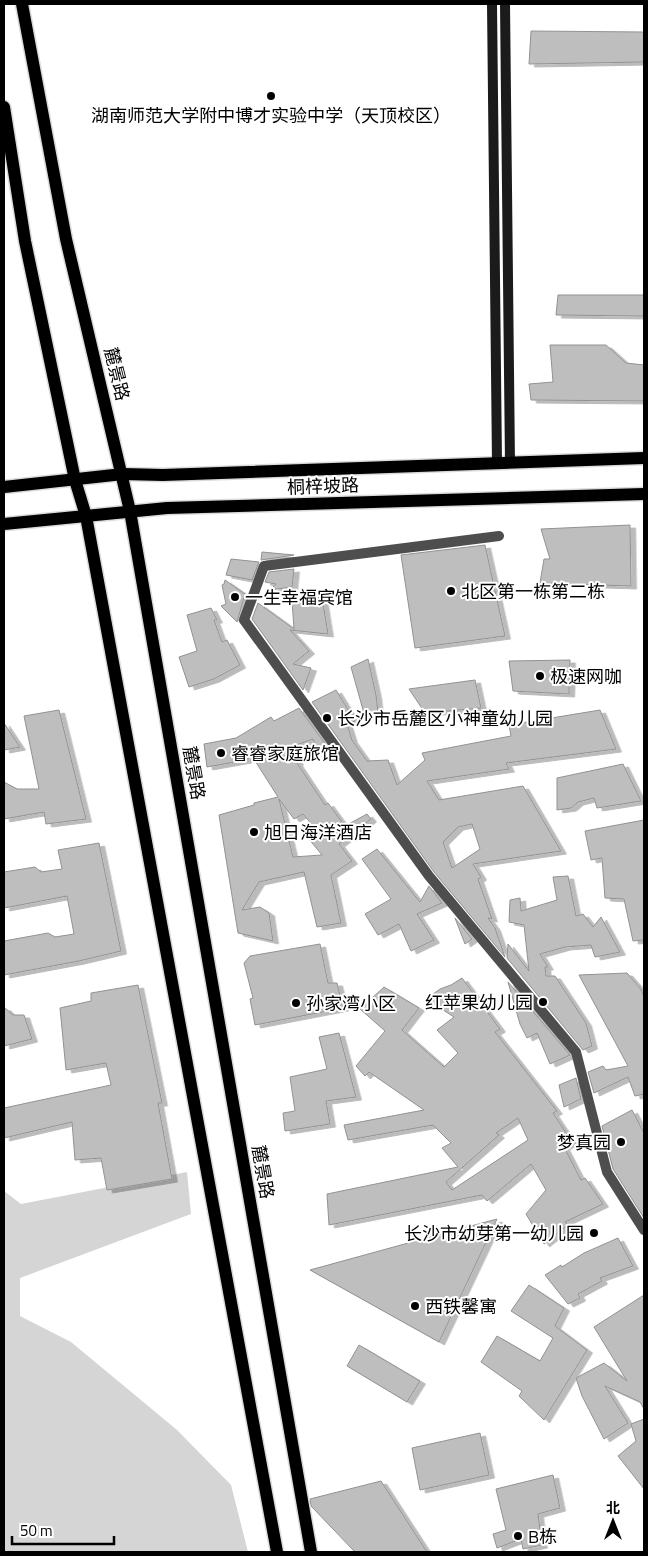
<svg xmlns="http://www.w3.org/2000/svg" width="648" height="1556" font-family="'Titillium Web','Noto Sans SC',sans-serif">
  <defs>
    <filter id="shadow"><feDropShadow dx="5.5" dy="3" stdDeviation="0" flood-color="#0004"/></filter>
  </defs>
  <rect width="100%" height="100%" fill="#fff"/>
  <path fill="#d5d5d5" d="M187,1172L191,1214L20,1278V1316L71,1342L177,1430L231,1485L248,1552H4V1191L21,1204Z"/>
  <g fill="#bebebe" stroke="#929292" fill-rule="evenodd" filter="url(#shadow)">
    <path d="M531,31L644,32V62L529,64Z"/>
    <path d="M558,295H644V316L556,315Z"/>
    <path d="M550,345H606L626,363L644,365V401L531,400L529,384L553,382Z"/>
    <path d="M630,525L631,586L540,583L544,559H550L541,529Z"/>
    <path d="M485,545L505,636L415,648L401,555Z"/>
    <path d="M262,552L294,555L261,560Z"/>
    <path d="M231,559L259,562L252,580L226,575Z"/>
    <path d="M294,569L292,587L270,590L276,584L265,582L269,572Z"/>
    <path d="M225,580L245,594L237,622L221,606L226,604L222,585L224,584Z"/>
    <path d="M322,597L328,634L290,630L309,651L293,664L311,668L303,690L252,619L258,603L294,629L292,601Z"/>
    <path d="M211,608L217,620H214L222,642L227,640L240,665L214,679L189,687L179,657L197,651L187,615Z"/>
    <path d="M368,659L376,695L378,712L365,717L351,667Z"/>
    <path d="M570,660L569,694L513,691L509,661Z"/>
    <path d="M475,680L481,708L425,713L409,689Z"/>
    <path d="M336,690L355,721L347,724L352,740L367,761L388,760L397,785L425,760L422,753L511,736L509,725L600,710L616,749L506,763L509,769L427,781L439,800L523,786L561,851L473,864L481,877L478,879L492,919L488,918L495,928L505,957L434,872L312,702ZM472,824L480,849L452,868L443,842L458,827Z"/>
    <path d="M299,708L329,749L319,753L313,739L288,748L298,762L297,763L325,805L328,803L345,826L367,814L371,819L339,844L352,861L331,875L341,923L317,927L304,872L259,882L242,910L260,907L269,913L273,941L238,933L219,815L254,805V803L278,797L252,756L246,760L207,767L204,744L236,738L271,717L274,721ZM279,799L294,819L303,814L318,832L308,838L322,855L293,857Z"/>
    <path d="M59,710L86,819L46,824L44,812L4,819V782L17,789H39L24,716Z"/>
    <path d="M4,723L20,747L4,750Z"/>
    <path d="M623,764L641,801L597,808L594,798L578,802L571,808L557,810V778Z"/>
    <path d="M644,820V940L633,941L624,899L605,898L602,858L591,860L585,831Z"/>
    <path d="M99,843L121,951L79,961L4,975V941L48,933L55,937L74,934L67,896L4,908V872L35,867L41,872L62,869L58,850Z"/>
    <path d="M377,849L420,902L429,886L442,903L417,914L434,940L411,951L399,924L378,935L365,914L391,899L362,859Z"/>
    <path d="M568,876L576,916L583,914L593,927L601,917L620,952L595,957L591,945L565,947L540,954L548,967H545L546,976H555L586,1023L592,1046L583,1050L507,958L508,944L529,971L524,925L509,922L510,900L520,898L521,911L557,900L553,877Z"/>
    <path d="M455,918L472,939L465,944Z"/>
    <path d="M320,944L328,983H337L343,1008L255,1025L250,999L253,998L244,963L250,956Z"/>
    <path d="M627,973L640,988L644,996V1094L635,1096L628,1077L594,1093L588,1072L603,1066L606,1070L628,1066L579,975Z"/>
    <path d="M462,978L500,1029L495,1032L557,1111L553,1113L572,1142L564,1147L581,1180L585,1178L603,1204L565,1222L568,1225L544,1244L526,1214L546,1190L531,1164L487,1201L482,1195L329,1225L327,1194L458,1167L442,1148L451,1143L433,1125L348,1140L344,1125L424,1110L369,1072L365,1076L356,1066L385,1031L360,1009L384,987L419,1008L402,1030L444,1067L458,1053L437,1030L454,1017L426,999L440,989L451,985ZM518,1118L528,1140L452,1190L446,1182L499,1135L496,1133Z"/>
    <path d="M508,982L570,1055L550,1064L537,1033L527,1038L520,1024Z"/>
    <path d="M138,985L162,1103H158L172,1179L107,1190L101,1158L75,1160L72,1122L4,1138V1108L111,1085L106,1063L66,1070L60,1008L91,1001V993Z"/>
    <path d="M4,1007L13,1015H24L32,1039L4,1046Z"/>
    <path d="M339,1033L356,1097L326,1101L330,1124L285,1131L283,1113L295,1111L290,1077L327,1069L319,1037Z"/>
    <path d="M576,1078L581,1099L564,1107L559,1085Z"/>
    <path d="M632,1110L644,1133V1218L613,1169L602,1126Z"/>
    <path d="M497,1219L439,1342L310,1270L430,1237Z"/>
    <path d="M618,1238L633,1266L600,1278L602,1281L578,1294L580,1298L568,1304L545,1275L561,1265L562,1267L584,1253Z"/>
    <path d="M529,1285L564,1308L555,1326L587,1350L544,1420L519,1396L522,1391L481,1362L497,1336L540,1361L553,1338L511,1311Z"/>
    <path d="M644,1295V1409L640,1402L605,1386L628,1423L604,1439L582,1396L576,1378L604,1363L627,1381L594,1327Z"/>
    <path d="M359,1345L420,1381L407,1402L347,1366Z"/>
    <path d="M644,1419V1489L618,1456L636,1441L631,1424Z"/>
    <path d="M480,1433L489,1475L420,1490L412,1448Z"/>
    <path d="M553,1475L560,1508L538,1514L542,1545L523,1549L521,1539L497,1548L493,1534L506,1530L496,1489Z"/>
    <path d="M381,1481L427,1552H355L311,1506L310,1499Z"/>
  </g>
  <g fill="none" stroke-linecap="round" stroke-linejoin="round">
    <g stroke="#dbdbdb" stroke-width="15">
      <g id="primary">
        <path d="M22,4L66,239L130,511L311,1552"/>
        <path d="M4,107L25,241L75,480L86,516L277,1552"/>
        <path d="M4,487L123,474L163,475L644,458"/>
        <path d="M4,524L167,508L644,494"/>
      </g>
    </g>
    <path stroke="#4e4e4e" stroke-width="10" d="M499,536L264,566L244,620L429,876L576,1052L607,1172L644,1230"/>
    <g stroke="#1b1b1b" stroke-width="10">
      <path d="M492,4L497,463"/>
      <path d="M505,4L510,463"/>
    </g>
    <use href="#primary" stroke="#000" stroke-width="12"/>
  </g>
  <g fill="#000" stroke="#fff" stroke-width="2">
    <circle cx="271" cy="96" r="5"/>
    <circle cx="451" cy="591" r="5"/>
    <circle cx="235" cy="597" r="5"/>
    <circle cx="540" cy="676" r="5"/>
    <circle cx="327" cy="718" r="5"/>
    <circle cx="221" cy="753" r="5"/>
    <circle cx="254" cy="832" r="5"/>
    <circle cx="543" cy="1002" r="5"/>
    <circle cx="296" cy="1003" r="5"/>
    <circle cx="621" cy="1142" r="5"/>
    <circle cx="594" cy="1233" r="5"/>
    <circle cx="415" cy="1306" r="5"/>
    <circle cx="518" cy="1536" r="5"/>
  </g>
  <g text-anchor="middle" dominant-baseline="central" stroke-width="4" stroke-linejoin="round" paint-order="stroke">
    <g font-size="18" fill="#000" stroke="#fff" text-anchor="start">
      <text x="271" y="115" text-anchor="middle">湖南师范大学附中博才实验中学（天顶校区）</text>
      <text x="461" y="591">北区第一栋第二栋</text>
      <text x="245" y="597">一生幸福宾馆</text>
      <text x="550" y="676">极速网咖</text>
      <text x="337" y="718">长沙市岳麓区小神童幼儿园</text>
      <text x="231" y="753">睿睿家庭旅馆</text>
      <text x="264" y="832">旭日海洋酒店</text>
      <text x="533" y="1002" text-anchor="end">红苹果幼儿园</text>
      <text x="306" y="1003">孙家湾小区</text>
      <text x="611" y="1142" text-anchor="end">梦真园</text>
      <text x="584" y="1233" text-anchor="end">长沙市幼芽第一幼儿园</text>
      <text x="425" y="1306">西铁馨寓</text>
      <text x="528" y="1536">B栋</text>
    </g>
    <g font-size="18" fill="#000" stroke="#fff">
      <text transform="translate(117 374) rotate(76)">麓景路</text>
      <text transform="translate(323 486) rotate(-2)">桐梓坡路</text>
      <text transform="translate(194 773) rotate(80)">麓景路</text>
      <text transform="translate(263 1172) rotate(80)">麓景路</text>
    </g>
  </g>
  <rect width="648" height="1556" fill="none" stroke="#000000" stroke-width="10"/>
  <g transform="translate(613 1521)" stroke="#ffffff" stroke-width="4" paint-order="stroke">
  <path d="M0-4L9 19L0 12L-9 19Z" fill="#000000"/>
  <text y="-8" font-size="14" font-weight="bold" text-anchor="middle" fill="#000000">北</text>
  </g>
  <path d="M12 1536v8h102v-8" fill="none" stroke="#000000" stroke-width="2.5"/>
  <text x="20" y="1536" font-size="15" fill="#000000" stroke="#ffffff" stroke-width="4" paint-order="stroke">50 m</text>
</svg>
